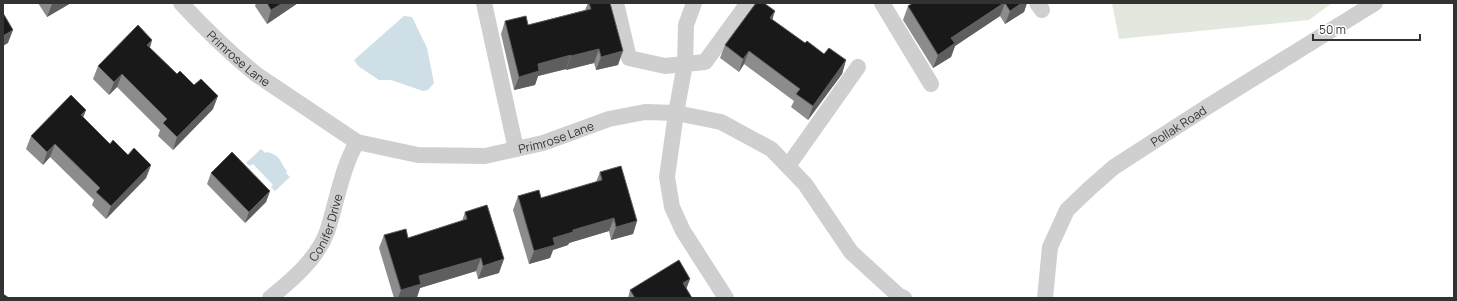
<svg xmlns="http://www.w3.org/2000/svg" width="1457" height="301" font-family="Manrope,sans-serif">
  <rect width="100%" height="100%" fill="#fff"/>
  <path fill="#e2e8dd" d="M1112,3H1332L1309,20L1119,39Z"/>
  <g fill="#cfdfe8">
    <path d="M404,16L412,17L427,48L434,83L428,90L423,91L391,80H379L358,66L354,60Z"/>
    <path d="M261,149L265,153L267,152C282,156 279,161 287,171L286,173L290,177L275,191L271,187L273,185L253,164L250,166L246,163Z"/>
  </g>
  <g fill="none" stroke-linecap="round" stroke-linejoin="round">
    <g stroke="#cfcfcf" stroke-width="16">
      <path id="s1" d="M181,3C205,29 230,53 257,75L357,142L418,155L485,156L543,143L609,119L645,112L676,113L721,122L771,149L805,184L851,252L899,296L904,298"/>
      <path d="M484,3L516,149"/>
      <path d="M616,3L629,58L665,66L705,62L748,3"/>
      <path d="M694,3L686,25L685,64L676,113L667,177L672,207L683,231L726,298"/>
      <path d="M882,3L931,84"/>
      <path d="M1037,3L1042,10"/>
      <path d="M788,166L858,67"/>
      <path id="s2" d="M270,298C292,280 317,259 327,232C337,202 341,170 357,142"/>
      <path id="s3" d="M1045,298L1050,247L1067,210L1090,188L1114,167L1207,107L1375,3"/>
    </g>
  </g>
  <g fill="#8c8c8c">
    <path d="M38,3H71L47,17Z"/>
    <path d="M256,3H298L267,24L255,6Z"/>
    <path d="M588,3H610L618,65L596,70L594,63L566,70V69L538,76L535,85L514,90L501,34L505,21L528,25L585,10Z"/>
    <path d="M913,3H1027L1024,12L1005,24L1000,16L955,46L951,57L933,68L903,20L908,6Z"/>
    <path d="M772,19L805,43L824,54L846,60L842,74L808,120L791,107L794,101L744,64L739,72L720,58L725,45Z"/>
    <path d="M152,40L150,48L213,109L173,150L158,136L160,130L117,87L109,95L93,79L98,66Z"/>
    <path d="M86,110L83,117L110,144L128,155L151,165L146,178L106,219L92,205L94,200L50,157L43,165L26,149L31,136Z"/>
    <path d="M600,172L637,221L633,234L611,240L609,231L569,243L568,245L553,250L550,258L529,264L513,210L518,196L541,198L596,182Z"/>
    <path d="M211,173L270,191L266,202L245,223L207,184Z"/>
    <path d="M465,212L499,273L478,279L476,271L420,288L417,297L413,298H394L379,248L384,235L408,238L462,221Z"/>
    <path d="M690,279L686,289L692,298H628L630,290Z"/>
  </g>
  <g fill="#5e5e5e">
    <path d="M54,3H71L47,17L52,4Z"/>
    <path d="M283,3H298L267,24L271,10Z"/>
    <path d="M1005,3L1000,16L955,46L951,57L933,68L938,55L951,38Z"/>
    <path d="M1022,3H1027L1024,12L1005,24L1010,11Z"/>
    <path d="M775,11L771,24L770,18Z"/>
    <path d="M13,30L8,43L3,46V36Z"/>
    <path d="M152,40L148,53L147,45Z"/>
    <path d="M599,49L594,63L566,70L571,56Z"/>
    <path d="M623,51L618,65L596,70L601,57Z"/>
    <path d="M749,51L744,64L739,72L743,59Z"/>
    <path d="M571,55L566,69L538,76L535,85L514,90L519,77L538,64Z"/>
    <path d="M846,60L842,74L808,120L813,106Z"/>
    <path d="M122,74L117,87L109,95L114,82Z"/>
    <path d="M218,96L213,109L173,150L177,137Z"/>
    <path d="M86,110L81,123V115Z"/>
    <path d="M55,144L50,157L43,165L47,152Z"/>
    <path d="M151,165L146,178L106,219L111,206Z"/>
    <path d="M270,191L266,202L245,223L249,212Z"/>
    <path d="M614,218L609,231L569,243L568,245L553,250L550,258L529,264L534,251L553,238L573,230Z"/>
    <path d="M637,221L633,234L611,240L616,227Z"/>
    <path d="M481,258L476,271L420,288L417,297L413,298H398L401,290L419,276Z"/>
    <path d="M504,259L499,273L478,279L483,266Z"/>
    <path d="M690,279L685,292L683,283Z"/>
  </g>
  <g fill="#191919" stroke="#5e5e5e">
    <path d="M267,3H283L271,10Z"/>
    <path d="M589,3H610L623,51L601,57L599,49L571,56V55L538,64L539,71L519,77L505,21L526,16L528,25L591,9Z"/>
    <path d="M756,3H764L775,11L770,18L805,43L807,41L824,54L829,48L846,60L813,106L796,94L800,89L749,51L743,59L725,45Z"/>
    <path d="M913,3H1004L951,38L955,43L938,55L908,6Z"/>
    <path d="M1005,3H1022L1010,11Z"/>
    <path d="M3,13L13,30L3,36Z"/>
    <path d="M138,25L152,40L147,45L177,74L180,71L194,85L201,79L218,96L177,137L163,123L167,119L122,74L114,82L98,66Z"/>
    <path d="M71,95L86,110L81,115L110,144L113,140L128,155L134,148L151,165L111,206L96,192L100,188L55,144L47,152L31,136Z"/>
    <path d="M232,152L270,191L249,212L211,173Z"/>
    <path d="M621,166L637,221L616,227L614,218L573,230V232L553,238L555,245L534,251L518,196L539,190L541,198L602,180L600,172Z"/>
    <path d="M487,205L504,259L483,266L481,258L419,276L421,284L401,290L384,235L406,229L408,238L467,219L465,212Z"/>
    <path d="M679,260L690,279L683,283L692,298H635L630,290Z"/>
    <path d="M3,294L9,298H3Z"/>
  </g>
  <g text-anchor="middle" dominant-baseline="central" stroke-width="4" stroke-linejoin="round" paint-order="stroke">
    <g font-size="12" fill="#323232" stroke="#fff">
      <text stroke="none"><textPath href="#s1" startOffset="80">Primrose Lane</textPath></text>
      <text stroke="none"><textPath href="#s3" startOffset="232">Pollak Road</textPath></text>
      <text stroke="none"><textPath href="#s1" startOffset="428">Primrose Lane</textPath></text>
      <text stroke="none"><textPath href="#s2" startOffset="92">Conifer Drive</textPath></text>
    </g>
  </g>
  <rect width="1457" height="301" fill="none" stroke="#323232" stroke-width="8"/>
  <path d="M1313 34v6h107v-6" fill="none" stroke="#323232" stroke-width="2"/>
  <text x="1319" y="34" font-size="12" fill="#323232" stroke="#ffffff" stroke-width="3" paint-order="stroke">50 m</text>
</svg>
